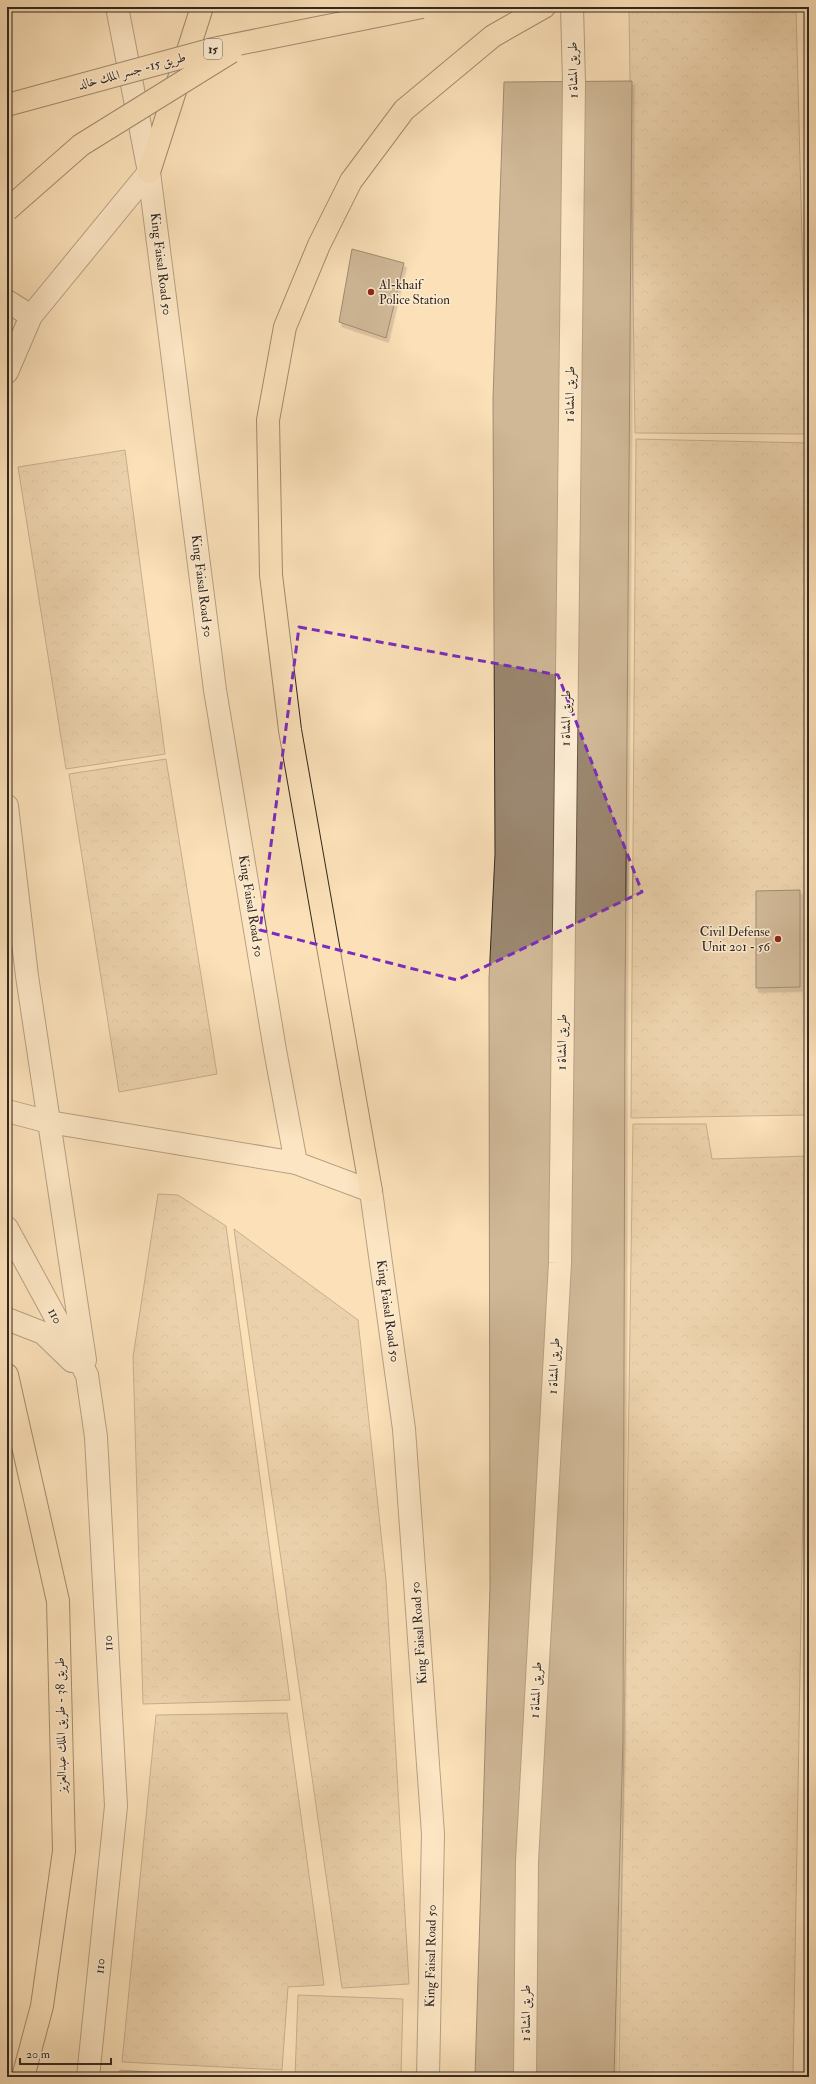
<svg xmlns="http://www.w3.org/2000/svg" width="816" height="2084" font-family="'IM FELL Double Pica',Amiri,serif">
  <defs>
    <pattern id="forest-crowns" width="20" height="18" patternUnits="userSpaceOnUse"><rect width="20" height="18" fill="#d9c19e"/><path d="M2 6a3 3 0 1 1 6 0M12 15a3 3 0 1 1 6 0" fill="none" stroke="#bba688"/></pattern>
    <filter id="shadow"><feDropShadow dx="2.5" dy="4.5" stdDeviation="0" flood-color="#0004"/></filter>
  </defs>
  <rect width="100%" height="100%" fill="#fbe0b8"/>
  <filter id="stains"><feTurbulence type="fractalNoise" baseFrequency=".005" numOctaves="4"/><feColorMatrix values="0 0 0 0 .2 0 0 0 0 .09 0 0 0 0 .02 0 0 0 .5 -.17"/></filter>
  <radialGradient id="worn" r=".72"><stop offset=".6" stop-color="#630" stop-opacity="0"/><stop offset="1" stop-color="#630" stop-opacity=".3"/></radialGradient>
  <g fill="url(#forest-crowns)" stroke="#86745e">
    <path d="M629,7H796L807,434L635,433Z"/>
    <path d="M636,439L808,443L805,1115L631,1118Z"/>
    <path d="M125,450L165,754L66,769L18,467Z"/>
    <path d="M166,759L217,1074L119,1092L69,774Z"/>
    <path d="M633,1124H706L712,1159L809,1156L793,2077H619Z"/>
    <path d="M158,1194L178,1195L226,1226L290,1700L143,1704L133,1357Z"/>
    <path d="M234,1229L358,1320L386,1580L409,1984L342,1988Z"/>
    <path d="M287,1713L324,1985L288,1987L282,2070L122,2062L156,1715Z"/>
    <path d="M298,1995L403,1999L401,2077H295Z"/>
    <path d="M120,2070L219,2077H118Z"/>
  </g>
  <g fill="#9b876f" stroke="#32271f" filter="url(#shadow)">
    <path d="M632,81L625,1006L623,1738L614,2077H475L490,1587L489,979L495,854L493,398L504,82Z"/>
    <path d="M352,249L404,263L386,338L339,322Z"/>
    <path d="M800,890V987L756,988V891Z"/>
  </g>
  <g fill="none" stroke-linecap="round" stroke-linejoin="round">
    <g stroke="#645545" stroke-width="24">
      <g id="minor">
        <path d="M117,7L149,172L215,690L275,1050L296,1163"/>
        <path d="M7,301L31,316"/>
        <path d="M7,372L31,316L149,172"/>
        <path d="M7,806L27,976L85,1360"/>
        <path d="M7,1111L49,1122L296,1163L371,1191L404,1429L433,1834L428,2077"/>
        <path d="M7,1228L87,1375L96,1437L116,1806L88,2077"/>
        <path d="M7,1319L43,1333L72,1361"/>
        <path d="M525,2077L527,1861L560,1263L574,82L572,7"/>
      </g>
    </g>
    <g stroke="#32271f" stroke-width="24">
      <g id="major">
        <path d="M149,172L202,7"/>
        <path d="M371,1191L290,730L271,575L268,420L285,327L319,245L351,181L404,110L493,36L544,7"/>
        <path d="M7,1375L58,1601L64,1851L42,2006L23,2077"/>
      </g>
    </g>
    <use href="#minor" stroke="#fcebd1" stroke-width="22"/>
    <use href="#major" stroke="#fbe0b8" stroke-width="22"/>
    <g stroke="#32271f" stroke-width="24" stroke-linecap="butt">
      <g id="major-bridge">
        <path d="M7,105L213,49L422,7"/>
        <path d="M7,210L81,145L231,52"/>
      </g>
    </g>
    <use href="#major-bridge" stroke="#fbe0b8" stroke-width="22"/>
  </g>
  <path d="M0 0H816V2084H0ZM299,627L558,675L642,892L457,980L260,930Z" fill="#fbe0b8" fill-opacity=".55" fill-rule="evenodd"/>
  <path fill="none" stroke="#7b2cbf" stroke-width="3" stroke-dasharray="8 5" stroke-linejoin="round" d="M299,627L558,675L642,892L457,980L260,930Z"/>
  <g fill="#8f2418" stroke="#fcebd1" stroke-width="1.5">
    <circle cx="371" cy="292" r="4"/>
    <circle cx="778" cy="939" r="4"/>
  </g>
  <g text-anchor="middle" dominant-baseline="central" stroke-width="3" stroke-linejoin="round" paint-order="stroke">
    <rect fill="#fcebd1" stroke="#6f6254" stroke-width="1" x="204" y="39" width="18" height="20" rx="3"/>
    <g font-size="12" font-weight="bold" fill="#32271f">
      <text x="213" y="49">15</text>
    </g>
    <g font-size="13" fill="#32271f" stroke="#fcebd1">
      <text transform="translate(573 70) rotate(-91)">طريق المشاة 1</text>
      <text transform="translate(132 71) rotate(-15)">طريق 15- جسر الملك خالد</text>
      <text transform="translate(161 264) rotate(83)">King Faisal Road 50</text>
      <text transform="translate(570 394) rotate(-89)">طريق المشاة 1</text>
      <text transform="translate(202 586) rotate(83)">King Faisal Road 50</text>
      <text transform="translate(566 718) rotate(-89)">طريق المشاة 1</text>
      <text transform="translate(251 906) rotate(81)">King Faisal Road 50</text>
      <text transform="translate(562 1042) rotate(-89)">طريق المشاة 1</text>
      <text transform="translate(388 1311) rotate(82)">King Faisal Road 50</text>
      <text transform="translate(55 1316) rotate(61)">110</text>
      <text transform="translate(554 1366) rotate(-87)">طريق المشاة 1</text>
      <text transform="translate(419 1633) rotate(-94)">King Faisal Road 50</text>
      <text transform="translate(108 1643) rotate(-93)">110</text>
      <text transform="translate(536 1690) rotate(-87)">طريق المشاة 1</text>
      <text transform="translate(61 1725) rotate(-91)">طريق 38 - طريق الملك عبدالعزيز</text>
      <text transform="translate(431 1956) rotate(-89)">King Faisal Road 50</text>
      <text transform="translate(100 1966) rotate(-84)">110</text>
      <text transform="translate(526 2013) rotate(-90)">طريق المشاة 1</text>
    </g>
    <g font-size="13" fill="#32271f" stroke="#fcebd1" text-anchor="start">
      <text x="379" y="285">Al-khaif<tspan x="379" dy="15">Police Station</tspan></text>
      <text x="770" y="932" text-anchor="end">Civil Defense<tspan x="770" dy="15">Unit 201 - 56</tspan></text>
    </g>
  </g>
  <rect width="816" height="2084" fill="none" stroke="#fbe0b8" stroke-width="24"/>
  <rect x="8" y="8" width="800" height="2068" fill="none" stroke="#32271f" stroke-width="2"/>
  <rect x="12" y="12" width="792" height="2060" fill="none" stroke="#32271f"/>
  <path d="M20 2058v6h91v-6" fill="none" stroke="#32271f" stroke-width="2"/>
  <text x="26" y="2058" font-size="12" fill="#32271f" stroke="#fcebd1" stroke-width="3" paint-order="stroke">20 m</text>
  <rect width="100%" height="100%" filter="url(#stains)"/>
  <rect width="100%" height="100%" fill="url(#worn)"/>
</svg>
